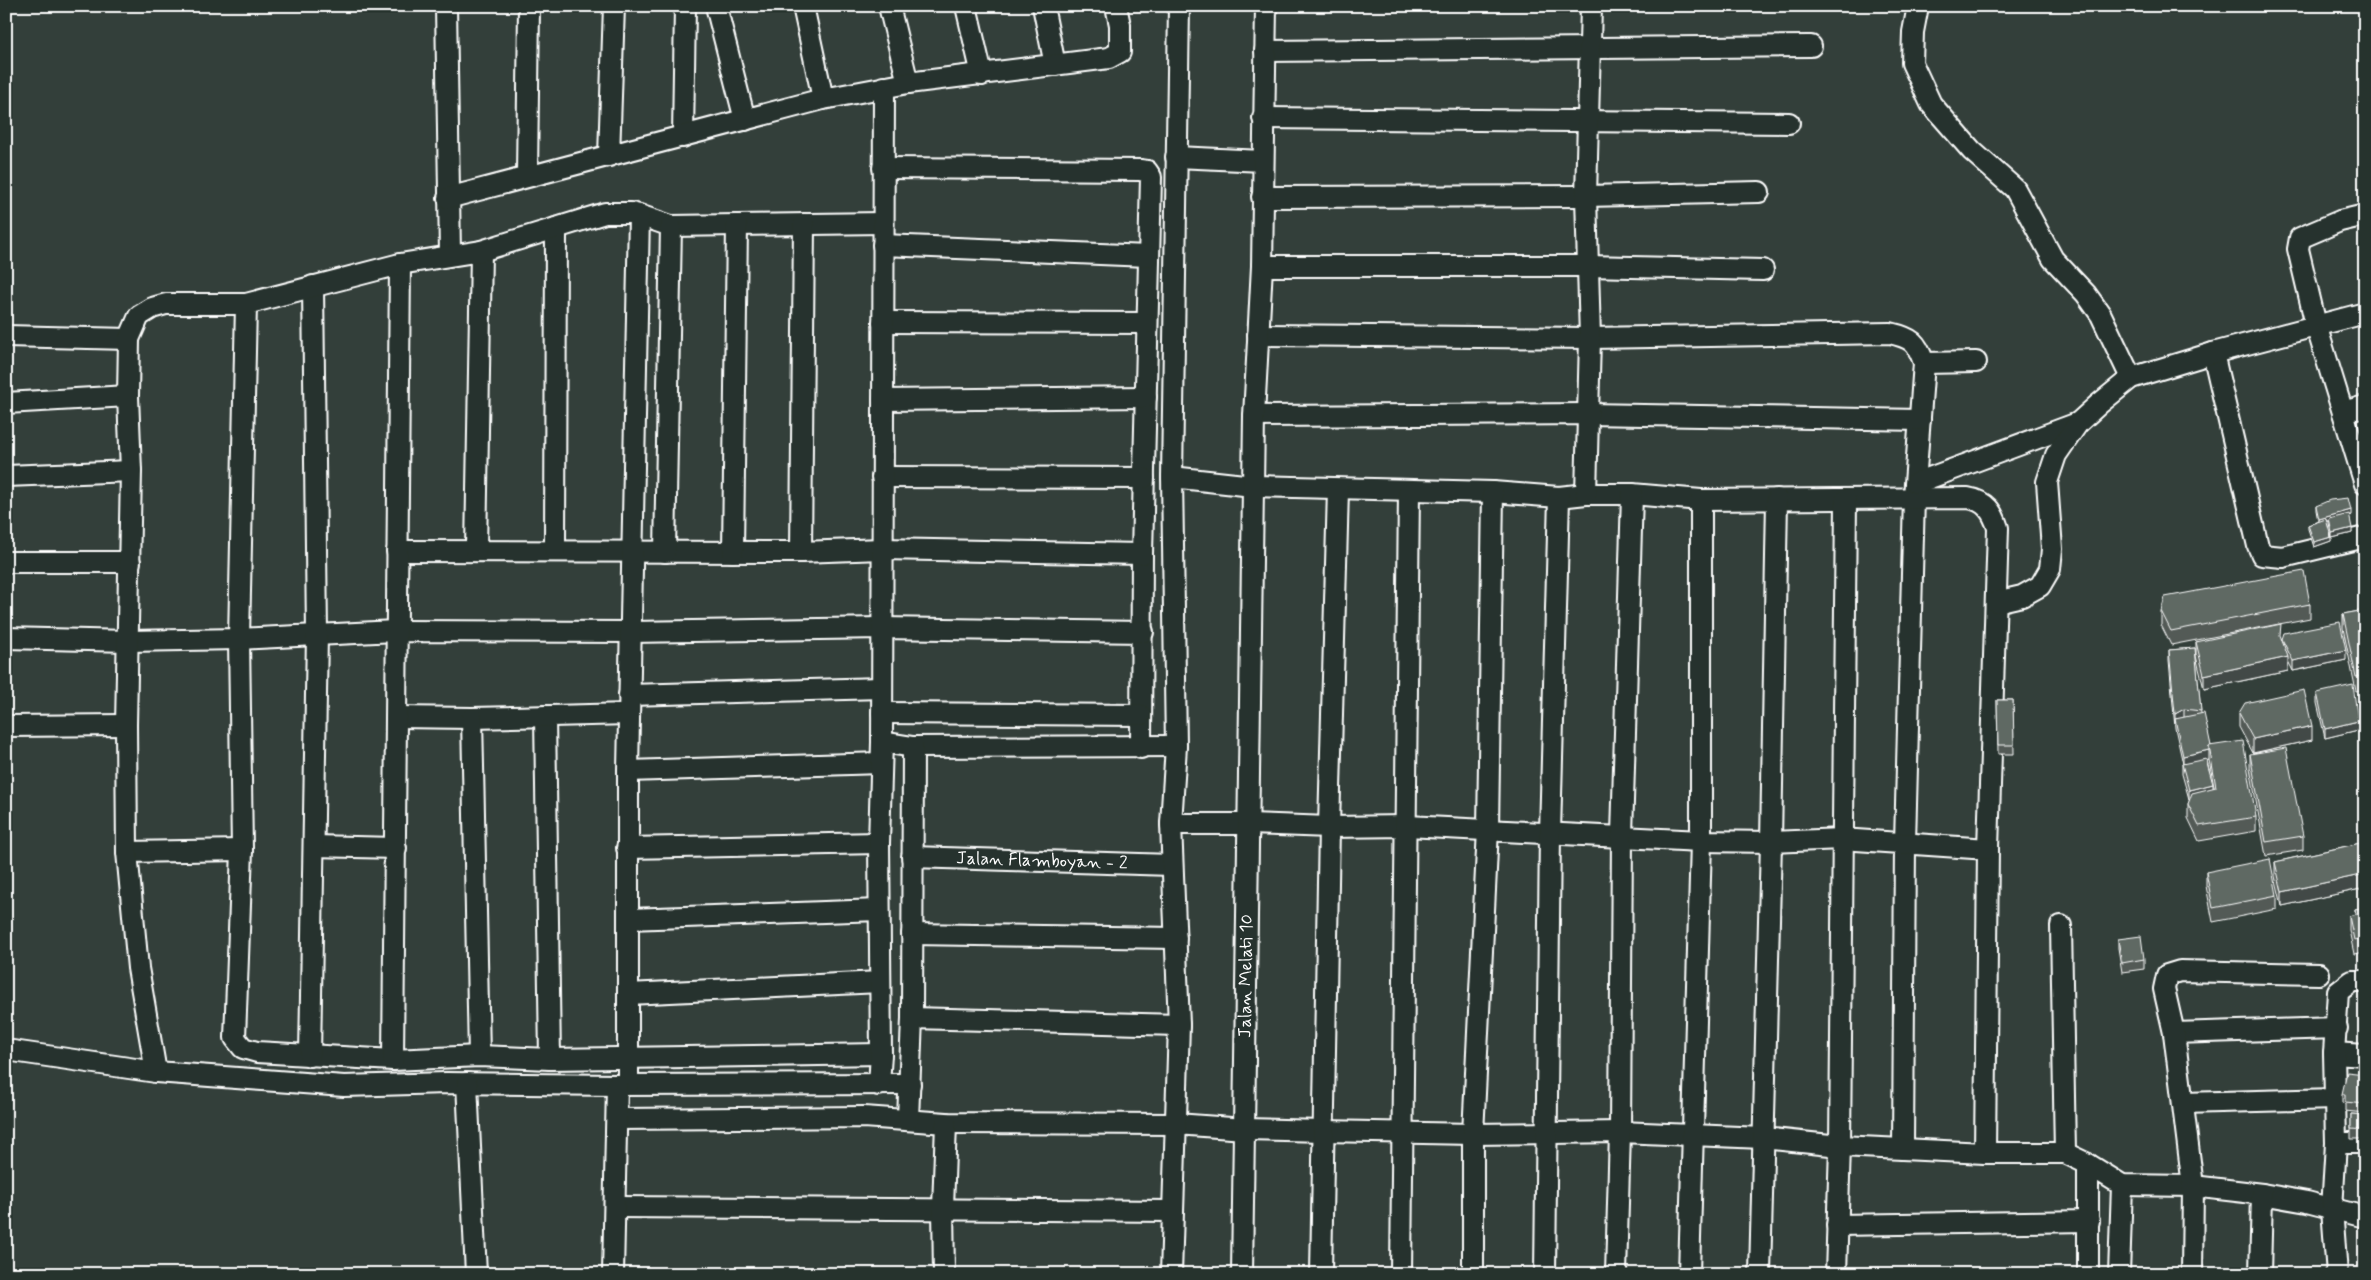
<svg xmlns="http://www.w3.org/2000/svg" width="2371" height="1280" font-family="Mynerve,sans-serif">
  <rect width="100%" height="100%" fill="#333f3a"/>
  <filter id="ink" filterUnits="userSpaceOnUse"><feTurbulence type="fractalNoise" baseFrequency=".02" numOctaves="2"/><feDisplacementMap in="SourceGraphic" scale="10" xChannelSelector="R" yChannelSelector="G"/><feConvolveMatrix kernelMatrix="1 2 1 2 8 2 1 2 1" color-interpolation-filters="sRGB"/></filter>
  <g filter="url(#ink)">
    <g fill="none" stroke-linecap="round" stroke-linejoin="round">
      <g stroke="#fff" stroke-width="24">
        <g id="street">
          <path d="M446,6L450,254"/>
          <path d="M716,6L745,120"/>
          <path d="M803,6L823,99"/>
          <path d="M889,6L908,83"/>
          <path d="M966,6L982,75"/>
          <path d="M1043,6L1055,65"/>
          <path d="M1918,6L1913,32L1912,63L1931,104L1972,151L2015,189L2053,259L2086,294L2101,315L2131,378"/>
          <path d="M1265,51L1811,46"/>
          <path d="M1263,118L1789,123"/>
          <path d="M683,137L685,6"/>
          <path d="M609,156L614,6"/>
          <path d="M1176,157L1263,161"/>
          <path d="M883,168L1140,170L1147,171L1151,177L1142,554L1141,748"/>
          <path d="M527,176L529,6"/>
          <path d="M1262,197L1586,196L1759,192"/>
          <path d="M448,198L823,99L908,83L1109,58L1120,52V25L1116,6"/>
          <path d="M639,215L671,226L883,223"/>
          <path d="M2365,215L2340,221L2300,238L2298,249L2316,325L2365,484"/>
          <path d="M883,245L1148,256"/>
          <path d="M1262,266H1587L1763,270"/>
          <path d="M246,304L239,639L242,850L235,1038L243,1048L257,1052L393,1060L479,1056L550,1059L881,1054"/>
          <path d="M883,322L1147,323"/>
          <path d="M1258,335L1590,338L1890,333C1912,338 1917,342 1924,363L1914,497L1905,843L1903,1149"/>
          <path d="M6,336L129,339"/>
          <path d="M2213,353L2258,546L2262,555L2283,557L2365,537"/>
          <path d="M1924,363L1976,362"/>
          <path d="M883,400L1146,397"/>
          <path d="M6,403L128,396"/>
          <path d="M2343,412L2365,406"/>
          <path d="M1254,416L1587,414L1920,420"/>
          <path d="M6,476L131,471"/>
          <path d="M882,477L1144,478"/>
          <path d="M1172,477L1253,486L1493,492L1559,497L1586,494H1632L1701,500L1968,498C1986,501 1993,512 1998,528L1988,849L1985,1153"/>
          <path d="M1916,483L2078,423"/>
          <path d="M1586,494L1590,338L1586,196L1591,6"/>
          <path d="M397,551L801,552L882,549L1142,554"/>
          <path d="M476,551L481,251"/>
          <path d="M555,551L556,228"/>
          <path d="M665,552L671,226"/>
          <path d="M733,552L737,225"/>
          <path d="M801,552L804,224"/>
          <path d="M6,562H130"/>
          <path d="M1996,602L2022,596L2040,586L2050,569L2052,549L2047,482L2056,455L2078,423L2099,404L2131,378L2213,353L2365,313"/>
          <path d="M6,638L128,641L239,639L395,631L631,632L882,628L1143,632"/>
          <path d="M629,695L881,688"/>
          <path d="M882,713L1141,715"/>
          <path d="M545,716L550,1059"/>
          <path d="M397,717L472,718L629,714"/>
          <path d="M472,718L479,1056"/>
          <path d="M6,726L126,725"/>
          <path d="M882,742L913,747L1176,746"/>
          <path d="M628,771L881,763"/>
          <path d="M1171,824H1249L1329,827L1407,826L1701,841L1771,842L1841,839L1988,849"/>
          <path d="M314,846L396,848"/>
          <path d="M627,848L879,843"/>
          <path d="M127,852L242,850"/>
          <path id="s1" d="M912,857L1172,865"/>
          <path d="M628,919L879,910"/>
          <path d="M2061,926L2065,1153"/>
          <path d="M912,934L1176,938"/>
          <path d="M628,994L880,982"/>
          <path d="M912,1018L1179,1025"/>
          <path d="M2174,1033L2337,1028"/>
          <path d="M6,1050L156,1072L344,1086L446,1083L617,1085L910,1084"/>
          <path d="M2334,1053L2365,1055"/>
          <path d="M310,1056L317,634L313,286"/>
          <path d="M393,1060L400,264"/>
          <path d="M156,1072L138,968L127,852L126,725L131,471L128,396L129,339L139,316L152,308L166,304H246L400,264L481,251L605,213H631L639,215L628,771V1084"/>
          <path d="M467,1083L476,1274"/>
          <path d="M879,1085L881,1054L879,843L882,742L884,87"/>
          <path d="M2183,1103L2335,1099"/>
          <path d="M618,1119L864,1117L946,1123L1176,1124L1245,1129L1323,1131L1473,1134L1620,1132L1763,1138L1840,1146L1985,1153H2065L2088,1164L2122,1185L2193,1186L2262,1194L2307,1202L2365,1217"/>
          <path d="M908,1119L912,1018L913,747"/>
          <path d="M2336,1143H2365"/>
          <path d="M2088,1164V1274"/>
          <path d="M615,1207L1173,1211"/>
          <path d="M1837,1225L2089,1221"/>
          <path d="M613,1274L617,1085"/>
          <path d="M944,1274L943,1208L946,1123"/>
          <path d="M1171,1274L1179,1025L1171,824L1176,746L1172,477L1179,6"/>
          <path id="s2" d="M1242,1274L1254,416L1262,266L1266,6"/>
          <path d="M1321,1274L1329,827L1338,489"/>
          <path d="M1401,1274L1409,491"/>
          <path d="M1473,1274V1134L1488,829L1493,492"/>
          <path d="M1545,1274L1550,833L1559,497"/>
          <path d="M1616,1274L1620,1132L1622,835L1632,494"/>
          <path d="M1689,1274L1701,841V500"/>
          <path d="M1760,1274L1771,842L1777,499"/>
          <path d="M1836,1274L1840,1146L1846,499"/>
          <path d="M2119,1274L2122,1185"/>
          <path d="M2192,1274L2193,1186L2174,1033L2164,989L2167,975L2180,971L2319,974"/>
          <path d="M2260,1274L2262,1194"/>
          <path d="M2337,1274L2332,1209L2336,1143L2334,1053L2338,992L2352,981H2365"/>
        </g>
      </g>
      <use href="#street" stroke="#26332d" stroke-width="20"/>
    </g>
    <g fill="#525a56" stroke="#fff" fill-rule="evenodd">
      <path d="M2316,506L2351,515L2349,516L2352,533L2332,538L2329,524V521H2326L2331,541L2314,547L2308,529V525L2318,521L2316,510Z"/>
      <path d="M2310,604V618L2171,645L2161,625V611Z"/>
      <path d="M2365,610V689L2356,691L2343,628V614Z"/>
      <path d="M2281,638L2282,640L2346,660L2293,671L2288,661V671L2204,689L2196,656V642Z"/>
      <path d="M2195,648L2201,713L2211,746L2256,817V831L2199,841L2188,818V804L2190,799H2189L2182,774V764H2183L2175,728L2169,660V650ZM2207,760H2209L2214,787L2213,788Z"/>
      <path d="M2317,693L2358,730L2325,738L2317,703Z"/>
      <path d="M1997,700H2013L2014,754H1998Z"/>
      <path d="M2239,713L2312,740L2253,753L2239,727Z"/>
      <path d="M2361,728H2365V762L2361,742Z"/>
      <path d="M2250,754L2303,836V850L2266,856L2250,768Z"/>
      <path d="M2365,842V888L2282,906L2275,876V862Z"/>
      <path d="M2206,872L2277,895V909L2213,922L2206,886Z"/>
      <path d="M2365,907V952L2354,954L2349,930V916L2355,914V909Z"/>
      <path d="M2118,939L2144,959V969L2122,972L2118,948Z"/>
      <path d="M2365,1074V1113L2345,1111V1104L2342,1103V1094Z"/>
      <path d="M2351,1114L2365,1115V1139H2351Z"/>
    </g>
    <g fill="#424a46" stroke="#fff">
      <path d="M2351,510V515L2319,523V519Z"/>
      <path d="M2352,528V533L2332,538V533Z"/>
      <path d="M2331,537V541L2314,547V542Z"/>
      <path d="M2346,650V660L2293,671V661Z"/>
      <path d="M2288,657V671L2204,689V675Z"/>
      <path d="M2184,709V718L2175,719V723V714Z"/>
      <path d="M2358,721V730L2325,738V729Z"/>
      <path d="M2312,726V740L2253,753V739Z"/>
      <path d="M2209,750V760L2183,765V756Z"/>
      <path d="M2213,784V793L2189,799V790Z"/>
      <path d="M2365,874V888L2282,906V892Z"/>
    </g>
    <g fill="#5f6964" stroke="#fff">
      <path d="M2348,498L2351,510L2319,519L2316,506L2330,500Z"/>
      <path d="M2349,514L2352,528L2332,533L2329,519Z"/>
      <path d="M2326,519L2331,537L2314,542L2308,525Z"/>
      <path d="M2304,571L2310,604L2171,631L2161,611L2165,597Z"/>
      <path d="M2365,610V675L2356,677L2343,614Z"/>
      <path d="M2340,622L2346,650L2293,661L2282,639L2284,633Z"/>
      <path d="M2281,624L2280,635L2288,657L2204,675L2196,642Z"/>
      <path d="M2195,648L2201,711L2184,709L2175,714L2169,650Z"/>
      <path d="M2353,685L2358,721L2325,729L2317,693Z"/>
      <path d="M2304,690L2312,726L2253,739L2239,713L2245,703Z"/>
      <path d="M1997,700H2013L2014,745H1998Z"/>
      <path d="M2204,713L2211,746H2209V750L2183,756L2175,719Z"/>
      <path d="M2361,728H2365V748Z"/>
      <path d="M2243,741L2256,817L2199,826L2188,804L2192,793L2216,787L2209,746Z"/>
      <path d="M2286,748L2303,836L2266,842L2250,754Z"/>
      <path d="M2206,759L2213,784L2189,790L2182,764Z"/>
      <path d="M2365,842V874L2282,892L2275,862Z"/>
      <path d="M2270,859L2277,895L2213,908L2206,872Z"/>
      <path d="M2365,907V938L2354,940L2349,916L2356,914L2355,909Z"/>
      <path d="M2141,936L2144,959L2122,963L2118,939Z"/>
      <path d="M2347,1072L2365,1074V1104L2345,1102V1094H2342Z"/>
      <path d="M2351,1114L2365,1115V1130L2351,1129Z"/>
    </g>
  </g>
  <g text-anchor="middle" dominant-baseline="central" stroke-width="4" stroke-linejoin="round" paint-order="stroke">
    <g font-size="18" fill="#fff" stroke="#26332d">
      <text stroke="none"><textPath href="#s1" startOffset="130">Jalan Flamboyan - 2</textPath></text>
      <text stroke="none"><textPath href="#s2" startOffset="298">Jalan Melati 10</textPath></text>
    </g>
  </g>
  <rect width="2371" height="1280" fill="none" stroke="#26332d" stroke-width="25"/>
  <rect x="12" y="12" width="2346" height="1255" fill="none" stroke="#fff" stroke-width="2" filter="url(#ink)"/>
</svg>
